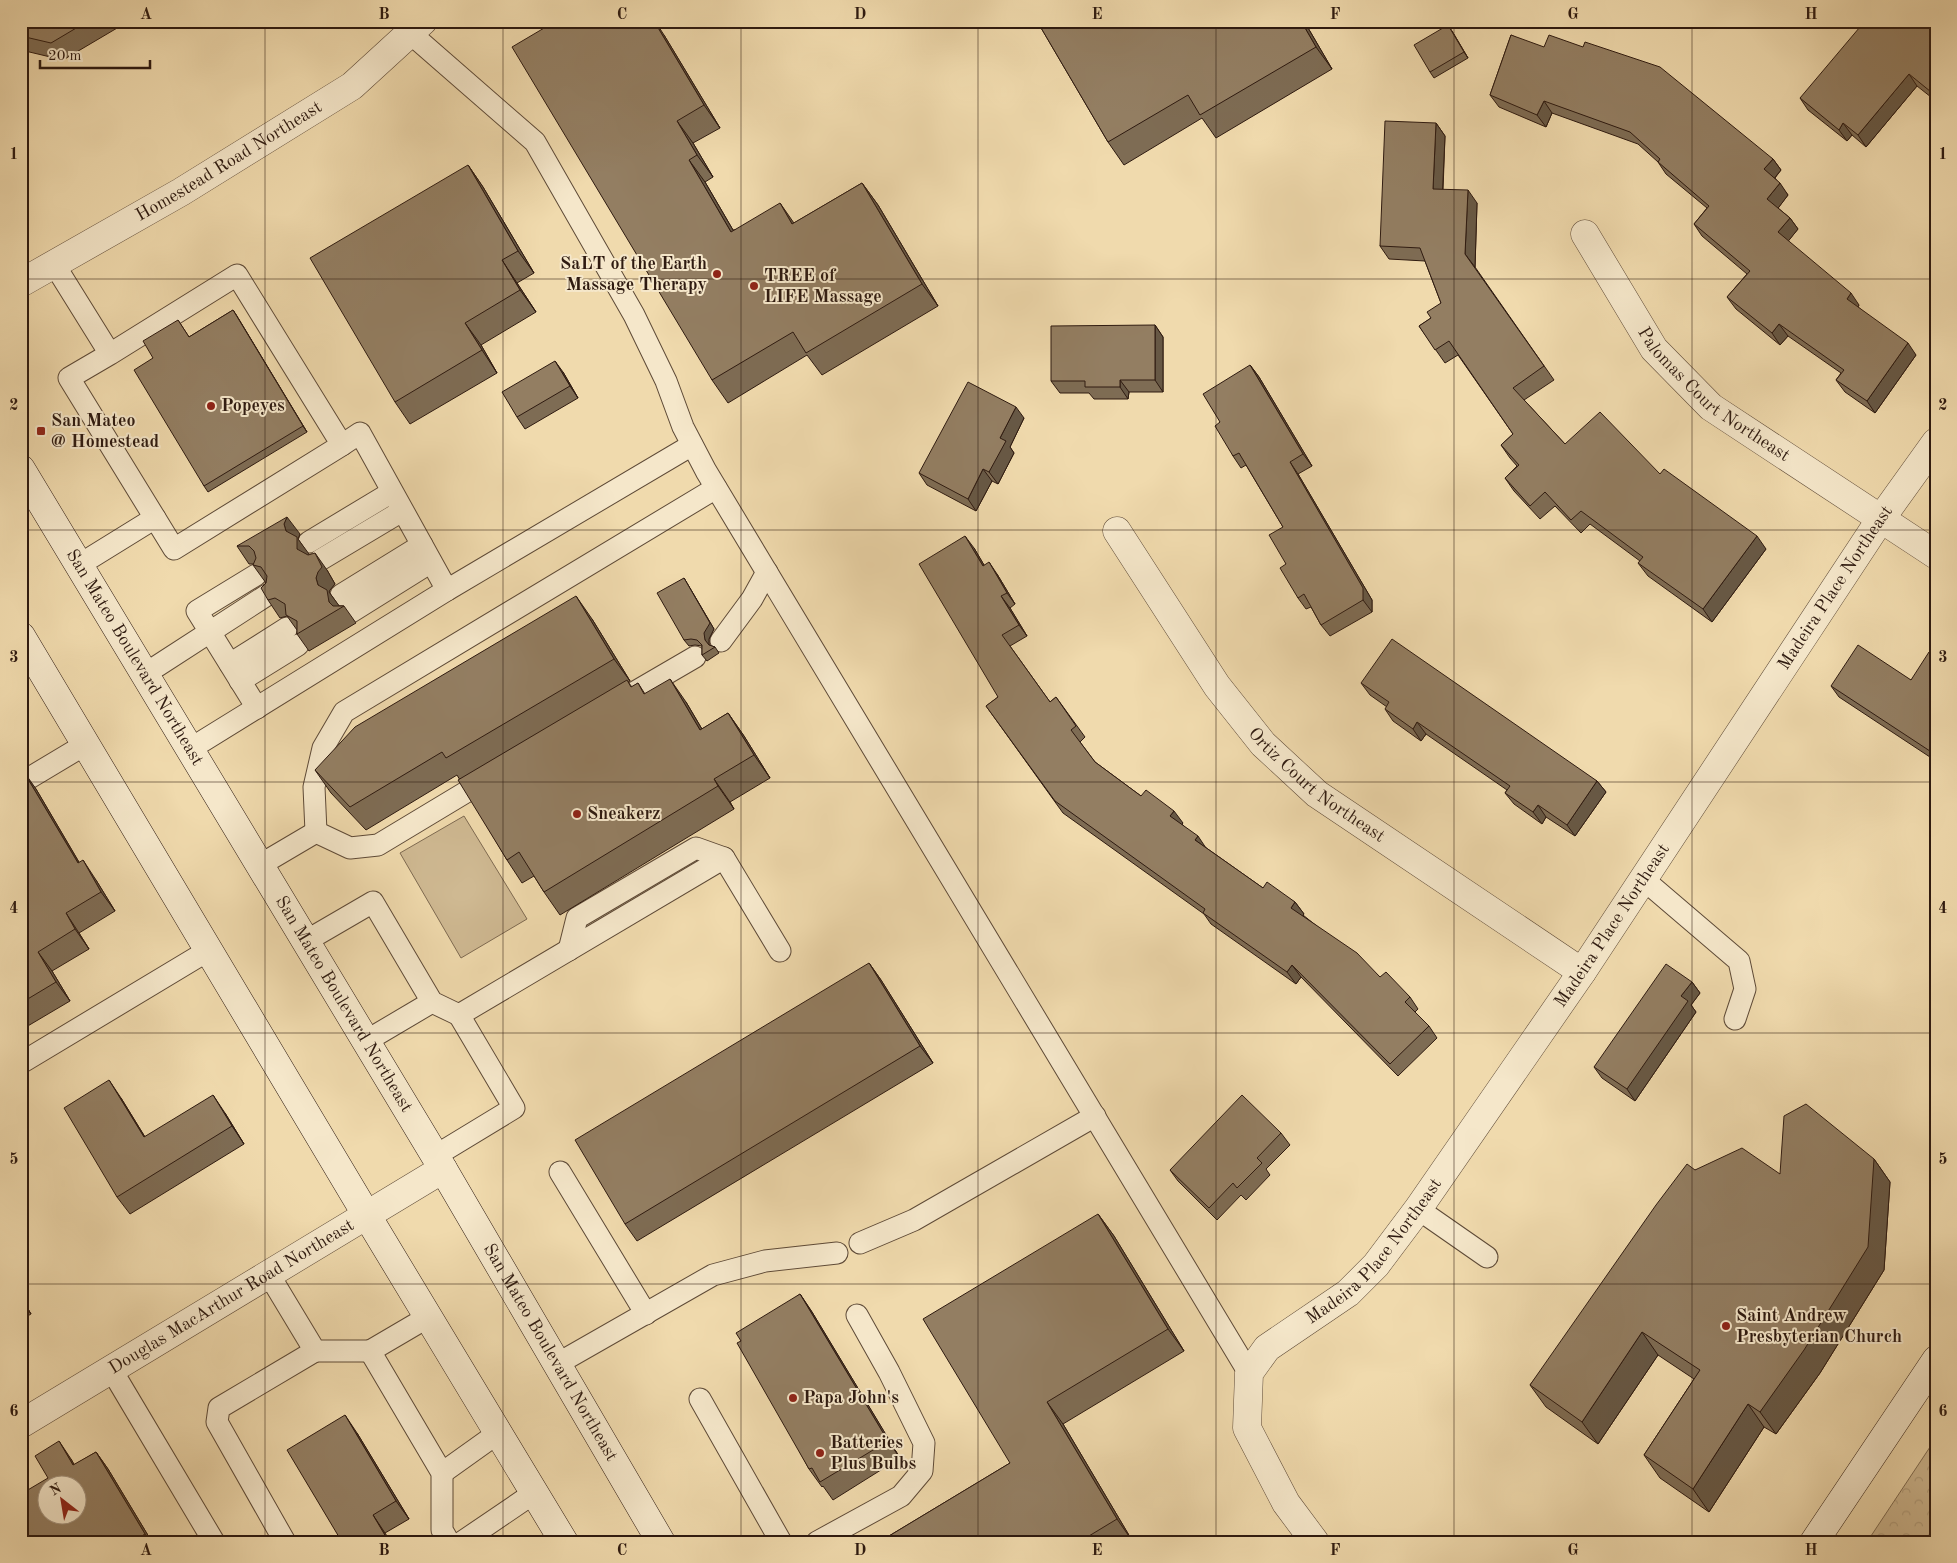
<svg xmlns="http://www.w3.org/2000/svg" width="1957" height="1563" font-family="'Old Standard TT',serif">
  <defs>
    <pattern id="park-crowns" width="20" height="18" patternUnits="userSpaceOnUse" patternTransform="scale(1.25)"><rect width="20" height="18" fill="#cfb992"/><path d="M2 6a3 3 0 1 1 6 0M12 15a3 3 0 1 1 6 0" fill="none" stroke="#b29e7d"/></pattern>
  </defs>
  <rect width="100%" height="100%" fill="#f0daad"/>
  <filter id="stains"><feTurbulence type="fractalNoise" baseFrequency=".004" numOctaves="4"/><feColorMatrix values="0 0 0 0 .2 0 0 0 0 .09 0 0 0 0 .02 0 0 0 .5 -.17"/></filter>
  <radialGradient id="worn" r=".72"><stop offset=".6" stop-color="#630" stop-opacity="0"/><stop offset="1" stop-color="#630" stop-opacity=".3"/></radialGradient>
  <path fill="url(#park-crowns)" stroke="#7e6a51" d="M1936,1438V1542H1867Z"/>
  <path fill="#cfb992" stroke="#7e6a51" d="M464,816L527,919L461,958L400,853Z"/>
  <g fill="none" stroke-linecap="round" stroke-linejoin="round">
    <g stroke="#5e4a37" stroke-width="23">
      <g id="lane">
        <path d="M410,33L535,142L634,315L666,381L683,427L706,471L1249,1373"/>
        <path d="M54,264L110,354L237,275L342,445L174,549L69,378L110,354"/>
        <path d="M342,445L360,433L447,590L692,445"/>
        <path d="M309,542L392,492"/>
        <path d="M320,560L402,511"/>
        <path d="M79,565L155,518"/>
        <path d="M256,575L197,611L257,708"/>
        <path d="M341,595L422,545"/>
        <path d="M351,612L431,562"/>
        <path d="M721,641L752,599L767,572"/>
        <path d="M230,664L287,628"/>
        <path d="M145,674L267,595"/>
        <path d="M240,681L298,645"/>
        <path d="M616,703L695,657"/>
        <path d="M190,749L447,590"/>
        <path d="M21,783L86,744"/>
        <path d="M316,832L314,787L323,748L344,712L716,488"/>
        <path d="M316,832L350,848L378,845L491,777"/>
        <path d="M260,865L316,832"/>
        <path d="M1643,879L1739,961L1745,989L1735,1019"/>
        <path d="M306,941L373,902L432,1002L459,1015L724,858L780,951"/>
        <path d="M569,950L577,918L696,848L724,858"/>
        <path d="M366,1041L432,1002"/>
        <path d="M21,1063L209,950"/>
        <path d="M435,1156L514,1108L459,1015"/>
        <path d="M560,1172L646,1314"/>
        <path d="M1418,1209L1487,1257"/>
        <path d="M860,1243L914,1220L1095,1116"/>
        <path d="M268,1273L315,1351H370"/>
        <path d="M428,1317L370,1351L442,1473V1530L449,1542"/>
        <path d="M557,1364L713,1275L765,1261L837,1253"/>
        <path d="M111,1369L214,1542"/>
        <path d="M700,1399L781,1542"/>
        <path d="M442,1473L498,1433"/>
        <path d="M285,1542L217,1422L219,1408L315,1351"/>
        <path d="M462,1542L534,1493"/>
        <path d="M817,1542L901,1496L922,1471L924,1443L889,1372L857,1315"/>
      </g>
    </g>
    <g stroke="#5e4a37" stroke-width="29">
      <g id="street">
        <path id="s1" d="M1585,234L1654,349L1711,407L1936,555"/>
        <path id="s2" d="M21,283L181,192L352,86L423,21"/>
        <path id="s3" d="M1117,531L1217,686L1263,744L1317,794L1582,972"/>
        <path id="s4" d="M21,1424L443,1169"/>
        <path id="s5" d="M1315,1542L1286,1503L1247,1428L1249,1373L1267,1348L1348,1293L1376,1265L1418,1209L1582,972L1880,520L1936,442"/>
      </g>
    </g>
    <g stroke="#2e1a10" stroke-width="29">
      <g id="secondary">
        <path id="s6" d="M21,469L443,1169L661,1542"/>
        <path d="M21,636L366,1214L564,1542"/>
        <path d="M1814,1542L1936,1360"/>
      </g>
    </g>
    <use href="#lane" stroke="#f5e7ca" stroke-width="21"/>
    <use href="#street" stroke="#f5e7ca" stroke-width="28"/>
    <use href="#secondary" stroke="#f5e7ca" stroke-width="28"/>
  </g>
  <g fill="#7e6c54" stroke="#2e1a10">
    <path d="M21,21H129L63,60L21,50Z"/>
    <path d="M1037,21H1304L1332,69L1216,138L1202,118L1124,165L1108,142Z"/>
    <path d="M1839,21H1851L1843,26Z"/>
    <path d="M1936,21V101L1917,86L1866,147L1852,135L1847,141L1808,110L1800,98Z"/>
    <path d="M623,27L664,35L720,128L693,143L713,177L705,182L733,230L794,223L862,183L878,205L938,306L822,375L807,355L728,403L712,380Z"/>
    <path d="M1452,31L1468,58L1434,78L1430,72Z"/>
    <path d="M1511,35L1773,159L1781,170L1775,178L1788,195L1778,208L1790,218L1798,229L1788,241L1859,305L1858,307L1916,355L1875,413L1845,392L1836,380L1841,373L1788,336L1780,345L1736,309L1727,297L1747,274L1702,236L1694,224L1707,208L1666,174L1658,162L1638,144L1552,113L1546,127L1499,107L1490,95Z"/>
    <path d="M1436,123L1445,136L1443,190L1477,203L1475,267L1554,380L1524,400L1565,444L1660,474L1766,549L1712,622L1648,576L1638,563L1640,561L1590,524L1581,533L1555,506L1540,519L1514,491L1505,478L1517,466L1510,458L1501,445L1513,434L1458,355L1445,363L1419,326L1431,318L1441,303L1425,261L1389,259L1380,246Z"/>
    <path d="M468,165L483,187L534,273L517,283L536,312L481,345L497,373L410,424L395,402Z"/>
    <path d="M233,310L307,432L208,492L204,486L153,358L178,320L189,337Z"/>
    <path d="M1155,325L1163,337V392H1129L1128,399H1094L1089,393H1060L1051,381Z"/>
    <path d="M1250,365L1259,377L1312,466L1298,474L1372,600V612L1330,636L1321,625L1311,607L1306,609L1298,598L1286,564L1283,527L1246,465L1241,468L1233,456L1220,422Z"/>
    <path d="M563,372L578,398L525,429L517,417Z"/>
    <path d="M1024,418L1010,447L1014,453L998,484L992,481L976,511L927,485L919,473Z"/>
    <path d="M300,534L298,539L309,555L327,570L335,584L330,590L329,592L339,606H344L356,623L309,651L297,634V630L287,616L280,618L268,600L266,583L253,565L254,564H249L237,546Z"/>
    <path d="M974,548L984,565L997,574L1015,604L1010,608L1027,636L1010,646L1050,702L1056,697L1085,737L1080,742L1095,762L1141,796L1183,823L1182,824L1205,847L1263,888L1295,902L1304,914L1303,915L1380,977L1410,997L1418,1009L1415,1012L1429,1026L1437,1038L1398,1076L1301,977L1296,984L1211,924L1204,914L1063,813L986,706L998,697Z"/>
    <path d="M684,578L714,629L709,639V645L715,647L719,653L707,661L702,655V646L695,645L689,646L684,640Z"/>
    <path d="M592,619L630,681L628,682L632,687L638,683L645,694L686,702L702,729L728,713L744,736L770,778L730,802L734,809L560,915L544,892L534,876L522,883L507,860L457,775L366,830L331,793L315,770Z"/>
    <path d="M1936,657V761L1839,697L1831,686L1911,680Z"/>
    <path d="M1361,683L1597,781L1606,792L1575,836L1546,817L1542,824L1514,804L1505,793L1507,790L1426,734L1421,741L1393,721L1385,709L1387,707L1370,695Z"/>
    <path d="M21,741L28,752L21,756Z"/>
    <path d="M21,770L36,789L79,862L96,880L115,911L79,933L89,949L52,971L70,1001L21,1030Z"/>
    <path d="M869,963L881,980L933,1063L637,1241L625,1224Z"/>
    <path d="M1692,982L1700,993L1691,1005L1696,1012L1635,1101L1602,1078L1594,1067Z"/>
    <path d="M121,1098L145,1137L225,1113L244,1144L130,1214L117,1197Z"/>
    <path d="M1281,1133L1290,1145L1266,1169L1270,1175L1246,1200L1241,1195L1217,1220L1178,1181L1170,1170Z"/>
    <path d="M1874,1159L1890,1182L1884,1270L1820,1373L1776,1434L1764,1427L1709,1512L1660,1478L1644,1455L1694,1379L1658,1355L1598,1444L1546,1407L1530,1385L1695,1170L1780,1174Z"/>
    <path d="M1098,1214L1114,1236L1184,1351L1063,1424L1133,1542H879L1010,1463Z"/>
    <path d="M800,1294L812,1312L900,1458L833,1500L823,1486L822,1487L809,1469L741,1341Z"/>
    <path d="M21,1297L31,1314L21,1320Z"/>
    <path d="M357,1433L409,1519L385,1533L342,1542Z"/>
    <path d="M96,1452L108,1469L152,1542H23L48,1478L71,1459L74,1465Z"/>
  </g>
  <g fill="#675845" stroke="#2e1a10">
    <path d="M617,21H619L637,50L621,28Z"/>
    <path d="M654,21H655L664,35L720,128L704,105Z"/>
    <path d="M1301,21H1304L1332,69L1316,47Z"/>
    <path d="M1448,25L1452,31L1468,58L1464,52Z"/>
    <path d="M1909,74L1917,86L1866,147L1858,135Z"/>
    <path d="M1544,101L1552,113L1546,127L1537,115Z"/>
    <path d="M677,121L693,143L713,177L697,155Z"/>
    <path d="M1436,123L1445,136L1442,202L1433,189Z"/>
    <path d="M1843,123L1852,135L1847,141L1839,130Z"/>
    <path d="M1773,159L1781,170L1772,181L1764,169Z"/>
    <path d="M689,160L705,182L747,254L731,232Z"/>
    <path d="M468,165L483,187L534,273L518,251Z"/>
    <path d="M862,183L878,205L938,306L922,284Z"/>
    <path d="M1780,183L1788,195L1776,211L1767,199Z"/>
    <path d="M1468,190L1477,203L1475,267L1465,254Z"/>
    <path d="M780,203L796,226L792,224Z"/>
    <path d="M1790,218L1798,229L1786,244L1778,232Z"/>
    <path d="M502,260L517,283L536,312L520,290Z"/>
    <path d="M1851,293L1859,305L1855,311L1847,299Z"/>
    <path d="M233,310L237,316L307,432L303,426Z"/>
    <path d="M465,323L481,345L497,373L482,350Z"/>
    <path d="M1779,324L1788,336L1780,345L1772,333Z"/>
    <path d="M1155,325L1163,337V392L1155,380Z"/>
    <path d="M1908,343L1916,355L1875,413L1867,401Z"/>
    <path d="M555,361L563,372L578,398L570,386Z"/>
    <path d="M1250,365L1259,377L1312,466L1303,454Z"/>
    <path d="M1120,380L1129,392L1128,399L1120,387Z"/>
    <path d="M1016,407L1024,418L1010,447L1014,453L998,484L989,472L1000,438Z"/>
    <path d="M1290,462L1298,474L1372,600V612L1363,600Z"/>
    <path d="M983,469L992,481L976,511L968,499Z"/>
    <path d="M287,517L300,534L298,539L309,554L310,567L297,549L286,531L284,524Z"/>
    <path d="M965,536L974,548L991,577L983,566Z"/>
    <path d="M1757,536L1766,549L1712,622L1703,609Z"/>
    <path d="M315,553L327,570L335,584L330,590L329,592L340,607L335,611L318,585L316,578Z"/>
    <path d="M989,562L997,574L1015,604L1007,593Z"/>
    <path d="M684,578L714,629L709,639V646L705,640Z"/>
    <path d="M576,596L592,619L630,681L614,659Z"/>
    <path d="M1001,596L1010,608L1027,636L1019,625Z"/>
    <path d="M670,679L686,702L716,753L700,730Z"/>
    <path d="M728,713L744,736L770,778L754,755Z"/>
    <path d="M1417,722L1426,734L1421,741L1413,729Z"/>
    <path d="M22,769L36,789L91,883L78,863Z"/>
    <path d="M714,779L730,802L734,809L718,786Z"/>
    <path d="M1597,781L1606,792L1575,836L1567,825Z"/>
    <path d="M1538,805L1546,817L1542,824L1533,812Z"/>
    <path d="M1174,811L1183,823L1179,828L1170,816Z"/>
    <path d="M1198,836L1206,848L1195,840Z"/>
    <path d="M83,860L96,880L115,911L101,892Z"/>
    <path d="M1295,902L1304,914L1300,919L1291,908Z"/>
    <path d="M66,913L79,933L89,949L75,929Z"/>
    <path d="M38,952L52,971L70,1001L56,982Z"/>
    <path d="M869,963L881,980L933,1063L920,1046Z"/>
    <path d="M1292,965L1301,977L1296,984L1287,972Z"/>
    <path d="M1692,982L1700,993L1691,1005L1696,1012L1635,1101L1627,1089L1681,996Z"/>
    <path d="M109,1080L121,1098L156,1155L144,1137Z"/>
    <path d="M213,1095L225,1113L244,1144L232,1126Z"/>
    <path d="M1874,1159L1890,1182L1884,1270L1820,1373L1776,1434L1760,1412Z"/>
    <path d="M1098,1214L1114,1236L1184,1351L1168,1329Z"/>
    <path d="M800,1294L812,1312L900,1458L888,1441Z"/>
    <path d="M21,1297L31,1314L21,1299Z"/>
    <path d="M1642,1332L1658,1355L1598,1444L1582,1422Z"/>
    <path d="M1047,1402L1063,1424L1133,1542L1117,1519Z"/>
    <path d="M1748,1404L1764,1427L1709,1512L1693,1489Z"/>
    <path d="M345,1415L357,1433L409,1519L396,1501Z"/>
    <path d="M59,1441L71,1459L85,1483L73,1465Z"/>
    <path d="M96,1452L108,1469L152,1542H151L145,1534Z"/>
    <path d="M373,1515L391,1542H389Z"/>
  </g>
  <g fill="#937e62" stroke="#2e1a10" fill-rule="evenodd">
    <path d="M21,21H88L51,43L21,36Z"/>
    <path d="M556,21H617L621,28L632,21H654L704,105L677,121L697,155L689,160L731,232L780,203L792,224L862,183L922,284L806,353L793,332L712,380L512,47Z"/>
    <path d="M1037,21H1301L1316,47L1200,115L1188,95L1108,142Z"/>
    <path d="M1865,21H1936V96L1909,74L1858,135L1843,123L1839,130L1800,98Z"/>
    <path d="M1448,25L1464,52L1430,72L1414,45Z"/>
    <path d="M1511,35L1544,47L1549,35L1583,47L1585,42L1660,67L1773,159L1764,169L1780,183L1767,199L1790,218L1778,232L1851,293L1847,299L1908,343L1867,401L1836,380L1844,370L1779,324L1772,333L1727,297L1750,271L1694,224L1709,206L1658,162L1660,159L1630,132L1544,101L1537,115L1490,95Z"/>
    <path d="M1385,121L1436,123L1433,189L1468,190L1465,254L1544,366L1513,388L1565,444L1600,412L1660,474L1664,469L1757,536L1703,609L1638,563L1643,557L1581,511L1571,520L1545,492L1530,506L1505,478L1519,465L1501,445L1513,434L1449,341L1435,350L1419,326L1431,318L1427,312L1441,303L1420,248L1380,246Z"/>
    <path d="M468,165L518,251L502,260L520,290L465,323L482,350L395,402L310,258Z"/>
    <path d="M233,310L303,426L204,486L134,370L153,358L143,341L178,320L189,337Z"/>
    <path d="M1155,325V380H1120V387H1085V381H1051V326Z"/>
    <path d="M555,361L570,386L517,417L502,392Z"/>
    <path d="M1250,365L1303,454L1290,462L1363,588V600L1321,625L1304,594L1298,598L1280,568L1286,564L1269,535L1283,527L1239,453L1233,456L1215,426L1220,422L1203,394Z"/>
    <path d="M968,382L1016,407L1000,438L1006,441L989,472L983,469L968,499L919,473Z"/>
    <path d="M287,517L284,524L286,531L297,537V549L308,555L315,553L322,567L318,572L316,578L318,585L327,590L329,602L333,606H344L297,634V621L286,615L285,604L275,598L268,600L261,588L266,583L267,576L261,567L253,565L256,558L254,551L249,546H237Z"/>
    <path d="M965,536L983,566L989,562L1007,593L1001,596L1019,625L1002,635L1050,702L1056,697L1076,726L1071,730L1095,762L1141,796L1146,790L1174,811L1170,816L1198,836L1195,840L1263,888L1267,882L1295,902L1291,908L1357,953L1380,977L1386,972L1410,997L1405,1002L1429,1026L1390,1064L1292,965L1287,972L1203,913L1205,909L1055,801L986,706L998,697L919,564Z"/>
    <path d="M684,578L710,623L704,633L705,640L709,645L715,647L702,655V645L697,640L691,639L684,640L657,593Z"/>
    <path d="M576,596L614,659L446,758L442,752L350,807L315,770L355,727Z"/>
    <path d="M1392,639L1597,781L1567,825L1538,805L1533,812L1505,793L1510,786L1417,722L1413,729L1385,709L1389,702L1361,683Z"/>
    <path d="M1858,645L1911,680L1929,652L1936,657V755L1831,686Z"/>
    <path d="M670,679L700,730L728,713L754,755L714,779L718,786L544,892L519,852L507,860L458,780L627,680L631,687L638,683L644,694Z"/>
    <path d="M22,769L78,863L83,860L101,892L66,913L75,929L38,952L56,982L21,1003V770Z"/>
    <path d="M869,963L920,1046L625,1224L575,1140Z"/>
    <path d="M1666,964L1692,982L1681,996L1688,1001L1627,1089L1594,1067Z"/>
    <path d="M109,1080L144,1137L213,1095L232,1126L117,1197L64,1108Z"/>
    <path d="M1242,1095L1281,1133L1257,1158L1262,1163L1237,1188L1233,1183L1209,1208L1170,1170Z"/>
    <path d="M1806,1104L1874,1159L1868,1247L1804,1350L1760,1412L1748,1404L1693,1489L1644,1455L1700,1370L1642,1332L1582,1422L1530,1385L1656,1205L1687,1164L1695,1170L1742,1148L1780,1174L1784,1116Z"/>
    <path d="M1098,1214L1168,1329L1047,1402L1117,1519L1079,1542H879L1010,1463L923,1319Z"/>
    <path d="M800,1294L888,1441L820,1482L812,1468L809,1469L737,1343L741,1341L736,1333Z"/>
    <path d="M345,1415L396,1501L373,1515L389,1542H342L287,1450Z"/>
    <path d="M59,1441L73,1465L96,1452L145,1534L135,1540L136,1542H23L21,1538V1494L48,1478L35,1456ZM48,1486H78V1516H48Z"/>
  </g>
  <path fill="none" stroke="#2e1a10" stroke-width="1" stroke-opacity="0.55" d="M265,21V1542M503,21V1542M741,21V1542M978,21V1542M1216,21V1542M1454,21V1542M1692,21V1542M21,279H1936M21,530H1936M21,782H1936M21,1033H1936M21,1284H1936"/>
  <g fill="#8f2418" stroke="#f5e7ca" stroke-width="2">
    <circle cx="717" cy="274" r="5"/>
    <circle cx="754" cy="286" r="5"/>
    <circle cx="211" cy="406" r="5"/>
    <rect x="36" y="426" width="10" height="10" rx="2.5"/>
    <circle cx="577" cy="814" r="5"/>
    <circle cx="1726" cy="1326" r="5"/>
    <circle cx="793" cy="1398" r="5"/>
    <circle cx="820" cy="1453" r="5"/>
  </g>
  <g text-anchor="middle" dominant-baseline="central" stroke-width="4" stroke-linejoin="round" paint-order="stroke">
    <g font-size="18" fill="#2e1a10" stroke="#f5e7ca">
      <text stroke="none"><textPath href="#s2" startOffset="241">Homestead Road Northeast</textPath></text>
      <text stroke="none"><textPath href="#s1" startOffset="209">Palomas Court Northeast</textPath></text>
      <text stroke="none"><textPath href="#s5" startOffset="1175">Madeira Place Northeast</textPath></text>
      <text stroke="none"><textPath href="#s6" startOffset="220">San Mateo Boulevard Northeast</textPath></text>
      <text stroke="none"><textPath href="#s3" startOffset="326">Ortiz Court Northeast</textPath></text>
      <text stroke="none"><textPath href="#s5" startOffset="770">Madeira Place Northeast</textPath></text>
      <text stroke="none"><textPath href="#s6" startOffset="625">San Mateo Boulevard Northeast</textPath></text>
      <text stroke="none"><textPath href="#s5" startOffset="365">Madeira Place Northeast</textPath></text>
      <text stroke="none"><textPath href="#s4" startOffset="246">Douglas MacArthur Road Northeast</textPath></text>
      <text stroke="none"><textPath href="#s6" startOffset="1030">San Mateo Boulevard Northeast</textPath></text>
    </g>
    <g font-size="18" font-weight="bold" fill="#2e1a10" stroke="#f5e7ca" text-anchor="start">
      <text x="707" y="264" text-anchor="end">SaLT of the Earth<tspan x="707" dy="21">Massage Therapy</tspan></text>
      <text x="764" y="276">TREE of<tspan x="764" dy="21">LIFE Massage</tspan></text>
      <text x="221" y="406">Popeyes</text>
      <text x="51" y="421">San Mateo<tspan x="51" dy="21">@ Homestead</tspan></text>
      <text x="587" y="814">Sneakerz</text>
      <text x="1736" y="1316">Saint Andrew<tspan x="1736" dy="21">Presbyterian Church</tspan></text>
      <text x="803" y="1398">Papa John's</text>
      <text x="830" y="1443">Batteries<tspan x="830" dy="21">Plus Bulbs</tspan></text>
    </g>
  </g>
  <rect width="1957" height="1563" fill="none" stroke="#f0daad" stroke-width="55"/>
  <g transform="translate(62 1500) rotate(329)"><circle r="24" fill="#f5e7ca" stroke="#a59580"/>
  <path d="M0-4L9 19L0 12L-9 19Z" fill="#8f2418"/>
  <text y="-8" font-size="14" font-weight="bold" text-anchor="middle" fill="#2e1a10">N</text>
  </g>
  <path d="M40 60v8h110v-8" fill="none" stroke="#2e1a10" stroke-width="2.5"/>
  <text x="48" y="60" font-size="15" fill="#2e1a10" stroke="#f5e7ca" stroke-width="4" paint-order="stroke">20 m</text>
  <rect x="28" y="28" width="1902" height="1508" fill="none" stroke="#2e1a10" stroke-width="2"/>
  <g font-size="16" text-anchor="middle" font-weight="bold" fill="#2e1a10">
    <text x="146" y="19">A</text>
    <text x="384" y="19">B</text>
    <text x="622" y="19">C</text>
    <text x="860" y="19">D</text>
    <text x="1097" y="19">E</text>
    <text x="1335" y="19">F</text>
    <text x="1573" y="19">G</text>
    <text x="1811" y="19">H</text>
    <text x="14" y="159">1</text>
    <text x="1943" y="159">1</text>
    <text x="14" y="410">2</text>
    <text x="1943" y="410">2</text>
    <text x="14" y="662">3</text>
    <text x="1943" y="662">3</text>
    <text x="14" y="913">4</text>
    <text x="1943" y="913">4</text>
    <text x="14" y="1164">5</text>
    <text x="1943" y="1164">5</text>
    <text x="14" y="1416">6</text>
    <text x="1943" y="1416">6</text>
    <text x="146" y="1555">A</text>
    <text x="384" y="1555">B</text>
    <text x="622" y="1555">C</text>
    <text x="860" y="1555">D</text>
    <text x="1097" y="1555">E</text>
    <text x="1335" y="1555">F</text>
    <text x="1573" y="1555">G</text>
    <text x="1811" y="1555">H</text>
  </g>
  <rect width="100%" height="100%" filter="url(#stains)"/>
  <rect width="100%" height="100%" fill="url(#worn)"/>
</svg>
